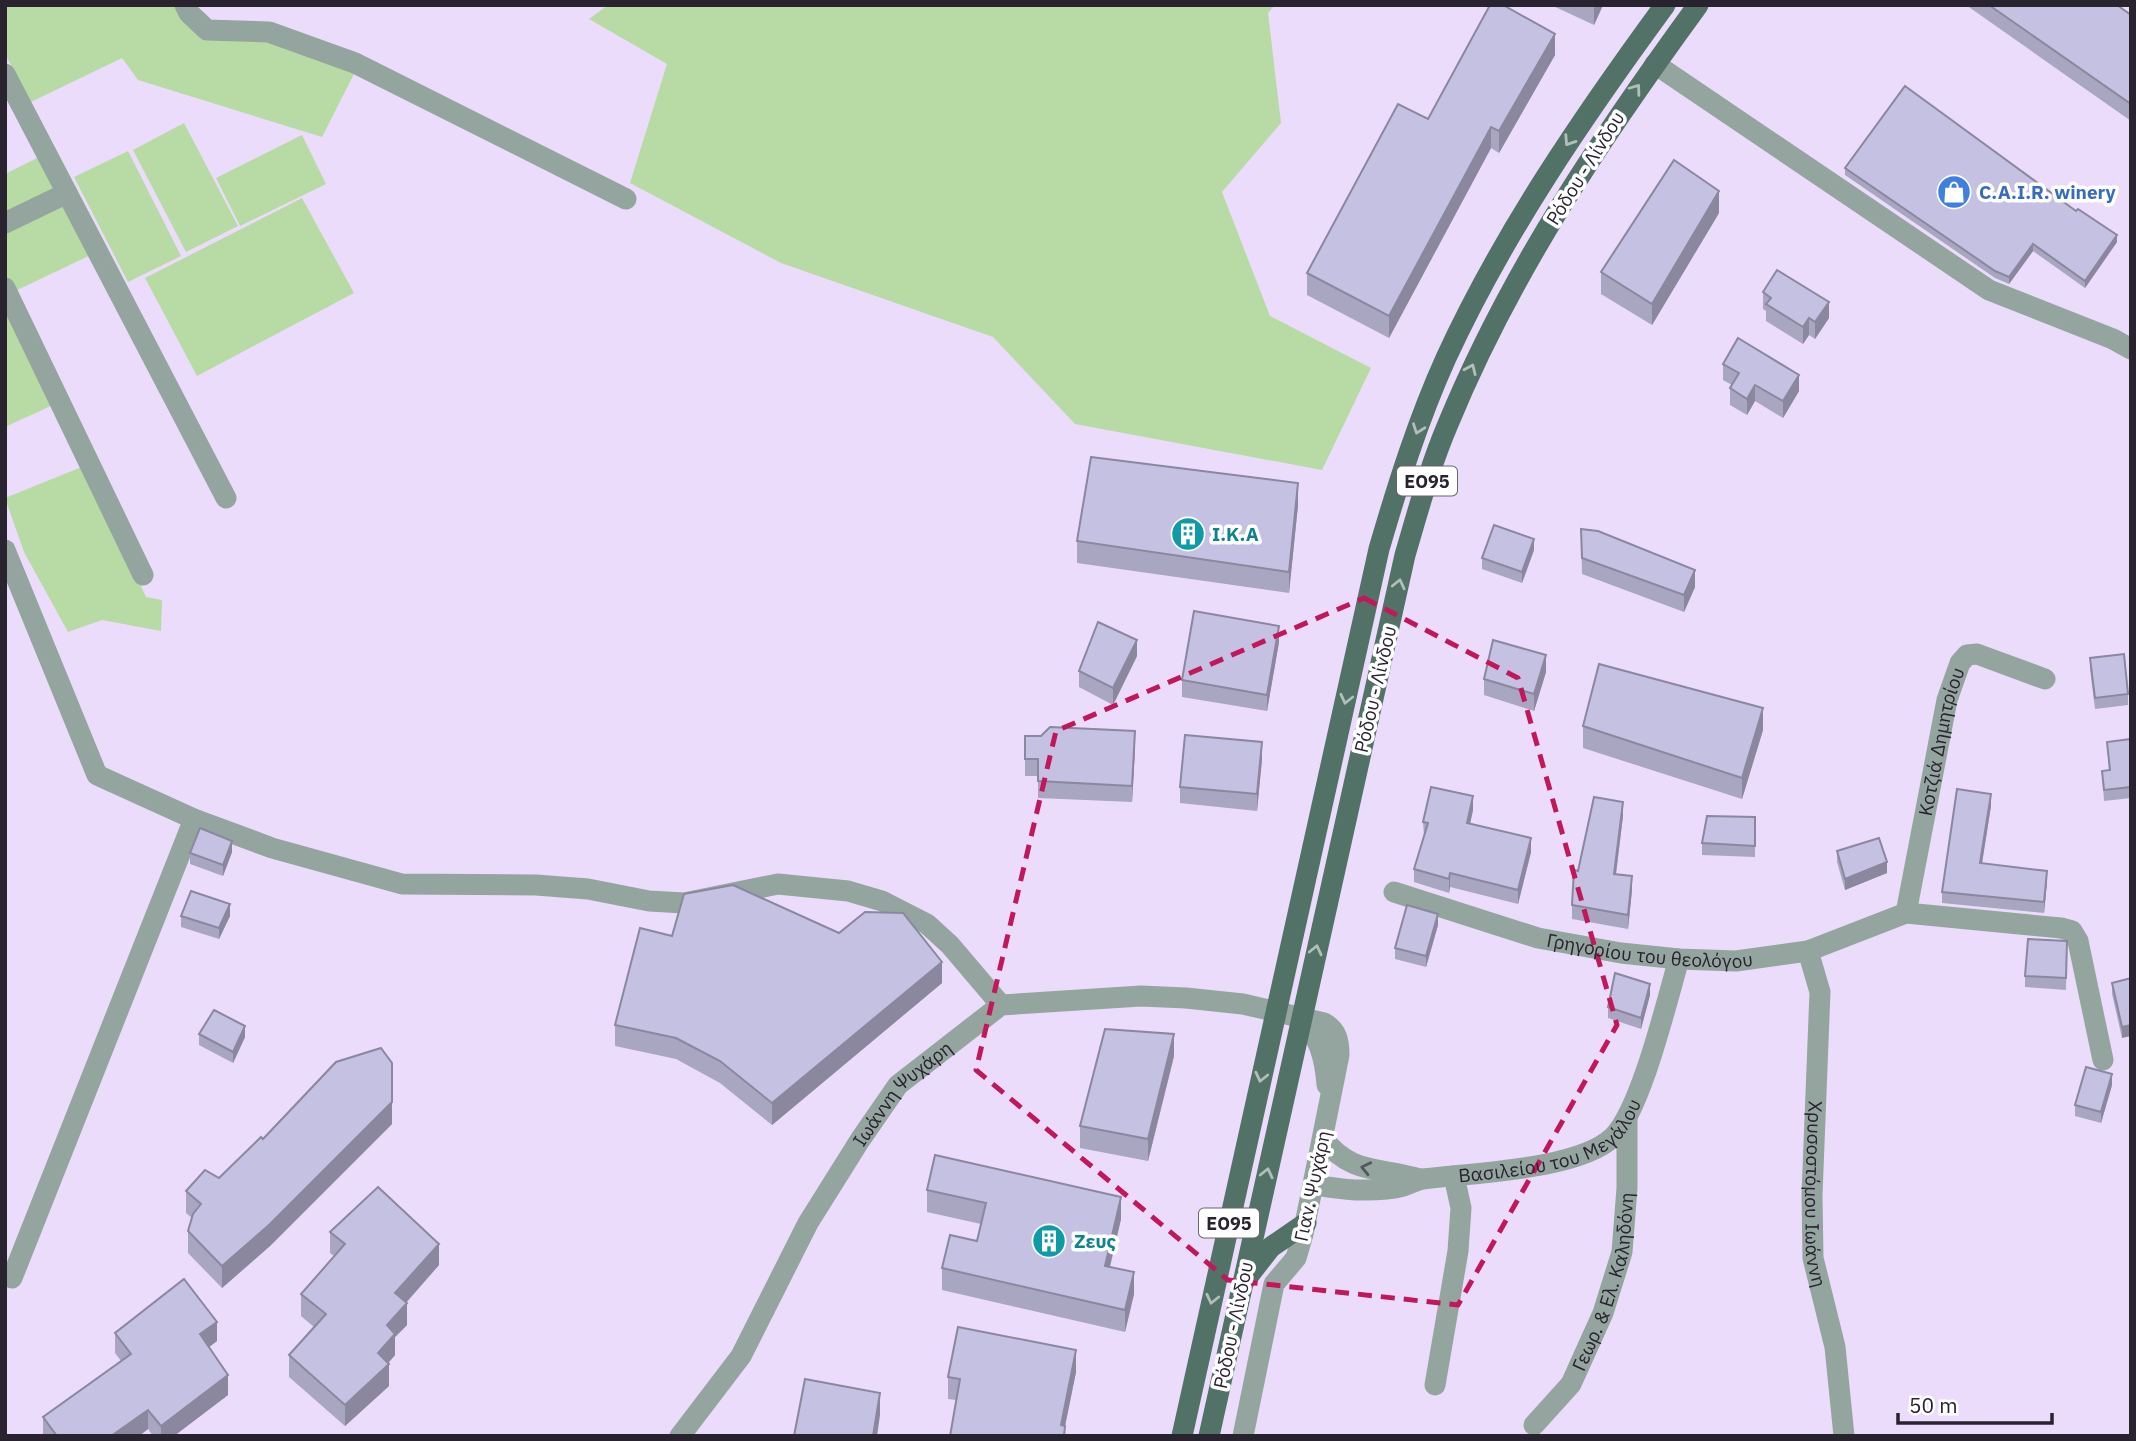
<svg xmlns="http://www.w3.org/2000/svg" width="2136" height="1441" font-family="'IBM Plex Sans',sans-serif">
  <rect width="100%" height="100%" fill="#ecdcfc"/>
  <g fill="#b8daa4">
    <path d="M5,5H178L182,12L267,38L356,70L322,137L138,80L122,58L31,102L5,54Z"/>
    <path d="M608,5H1275L1268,13L1281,123L1222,192L1270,316L1371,368L1322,470L1075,424L993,337L781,263L630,183L667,64L589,19Z"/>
    <path d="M184,123L238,226L186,252L133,150Z"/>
    <path d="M302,135L326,184L240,226L216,178Z"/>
    <path d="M128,151L181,256L128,282L74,177Z"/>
    <path d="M41,156L93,254L13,292L5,276V174Z"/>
    <path d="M302,198L354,293L197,376L145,278Z"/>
    <path d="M5,304L53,405L5,427Z"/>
    <path d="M84,466L146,597L162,600L161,631L102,620L68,632L24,552L5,498Z"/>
  </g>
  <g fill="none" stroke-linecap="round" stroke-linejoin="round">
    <g stroke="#94a59f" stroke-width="21">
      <path d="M185,5L189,13L207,30L269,32L355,63L626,199"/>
      <path d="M1655,64L1989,290L2113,339L2131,349"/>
      <path d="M5,74L226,498"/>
      <path d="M5,223L67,193"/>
      <path d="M5,288L143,575"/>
      <path d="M5,550L97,775L194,819L272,848L402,884L536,885L588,889L649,901L684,903L778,884L848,891L882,901L927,924L950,945L1001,1005"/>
      <path id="s1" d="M1394,892L1538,938L1621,953L1679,959L1736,961L1808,951L1906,913L2061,928L2072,931L2078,941L2103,1060"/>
      <path id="s2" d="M1906,913L1947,700L1960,663L1967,655L1977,654L2045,679"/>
      <path id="s3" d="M1808,951L1820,992L1812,1195L1813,1258L1835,1347L1844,1436"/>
      <path d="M1301,1016C1319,1038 1325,1057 1327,1085"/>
      <path d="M1323,1138C1350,1175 1381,1167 1420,1179"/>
      <path id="s4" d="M1313,1185C1331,1187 1348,1191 1366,1190C1378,1190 1392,1189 1403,1186C1410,1184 1416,1180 1423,1179C1470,1173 1579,1170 1613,1137C1641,1110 1667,1000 1679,959"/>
      <path d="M12,1278L194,819"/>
      <path d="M1435,1385L1458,1251L1461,1208L1454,1176"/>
      <path id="s5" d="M1534,1425L1571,1384L1603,1313L1622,1252L1627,1188V1120"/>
      <path id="s6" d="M680,1436L741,1356L808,1223L860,1140L898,1085L1001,1005L1141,996L1186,998L1243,1004L1324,1023C1337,1030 1339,1041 1339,1055L1303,1234L1296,1258L1274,1284L1243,1436"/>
    </g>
    <g stroke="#527167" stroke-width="21">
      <path d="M1246,1279L1271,1247L1306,1223"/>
      <path d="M1182,1436L1379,549C1398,484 1418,420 1446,358C1504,232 1583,117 1665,5"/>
      <path d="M1209,1436L1405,555C1418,511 1430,466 1448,424C1511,271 1601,138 1698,5"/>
    </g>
  </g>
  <g fill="#a9a6c2">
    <path d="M1551,5H1603L1594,25Z"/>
    <path d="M1966,5H2117L2131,15V121Z"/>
    <path d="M1555,55L1499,153L1491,148L1389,338L1307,295V273L1428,119Z"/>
    <path d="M1845,168L2117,242L2085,288L2033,251L2009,284L1995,278L1845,175Z"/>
    <path d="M1719,213L1652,325L1601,294V272Z"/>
    <path d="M1763,292L1829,318L1815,339L1809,335L1803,344L1766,321V311L1763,309Z"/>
    <path d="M1723,364L1799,391L1783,418L1755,401L1747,415L1730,405V388L1732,385L1723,380Z"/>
    <path d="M1298,505L1289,593L1077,563V541Z"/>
    <path d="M1581,529L1695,587L1684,612L1582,574Z"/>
    <path d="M1534,550L1522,583L1482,569V558Z"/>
    <path d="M1279,642L1267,711L1182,697V680Z"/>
    <path d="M1137,656L1113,705L1079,687V671Z"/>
    <path d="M2090,658L2128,694V705L2095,709L2090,669Z"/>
    <path d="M1546,672L1534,711L1484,695V679Z"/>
    <path d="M1583,726L1763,730L1742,799L1583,748Z"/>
    <path d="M1025,736L1135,748L1132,802L1038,798V776H1025Z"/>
    <path d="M2131,739V798L2104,801L2102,771L2109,770L2107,742Z"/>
    <path d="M1262,759L1257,811L1180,803V787Z"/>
    <path d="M1991,806L1982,864L2047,882L2044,913L1942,903V892Z"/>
    <path d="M1473,810L1470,824L1531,852L1518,904L1450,887L1449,893L1414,882V869L1424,836L1423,822Z"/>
    <path d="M1623,816L1616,875L1632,890L1628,929L1572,919V905L1578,871Z"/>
    <path d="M1755,817V857L1702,855V843Z"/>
    <path d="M1837,851L1887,873L1845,890L1837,862Z"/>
    <path d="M232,852L223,876L190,864V853Z"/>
    <path d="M181,916H230L219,939L181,927Z"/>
    <path d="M1438,925L1426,967L1395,959V948Z"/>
    <path d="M672,936L942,983L772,1125L720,1083L676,1059L615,1046V1025Z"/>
    <path d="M2067,941L2066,990L2025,987V976Z"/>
    <path d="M2131,978L2122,1038L2112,994V983Z"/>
    <path d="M1650,995L1641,1029L1608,1018V1007Z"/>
    <path d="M199,1034L245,1037L233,1063L199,1045Z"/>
    <path d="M1174,1056L1148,1161L1080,1148V1126Z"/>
    <path d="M2112,1085L2101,1123L2075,1116V1105Z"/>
    <path d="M392,1124L270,1246L222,1288L188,1253V1231L192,1218L186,1213V1191L219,1178L263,1139Z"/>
    <path d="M927,1190L1121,1219L1110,1267L1134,1294L1125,1332L942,1290V1268L977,1241L981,1224L927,1212Z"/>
    <path d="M330,1232L439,1265L406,1303L407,1325L395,1337V1355L388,1363L389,1386L345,1426L289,1377V1355L314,1327L301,1316V1294L334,1256L330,1253Z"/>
    <path d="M115,1333L217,1341L209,1347L228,1395L174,1436H153L148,1429L139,1436H43V1417L121,1361L115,1353Z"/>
    <path d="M1076,1372L1065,1426V1436L956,1400L948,1399V1377Z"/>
  </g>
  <g fill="#8a879e">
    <path d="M1596,5H1603L1594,25V8Z"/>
    <path d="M1555,34V55L1499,153V131Z"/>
    <path d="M1491,127V148L1389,338V316Z"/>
    <path d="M1719,191V213L1652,325V304Z"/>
    <path d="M2117,235V242L2085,288V281Z"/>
    <path d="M2033,244V251L2009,284V277Z"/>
    <path d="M1829,302V318L1815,339V322Z"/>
    <path d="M1809,318V335L1803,344V327Z"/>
    <path d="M1799,375V391L1783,418V401Z"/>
    <path d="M1755,385V401L1747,415V399Z"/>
    <path d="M1298,483V505L1289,593V572Z"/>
    <path d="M1534,539V550L1522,583V572Z"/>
    <path d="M1695,570V587L1684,612V595Z"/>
    <path d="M1279,626V642L1267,711V695Z"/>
    <path d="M1137,640V656L1113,705V688Z"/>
    <path d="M1546,655V672L1534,711V694Z"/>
    <path d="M1763,708V730L1742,799V778Z"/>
    <path d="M1135,731V748L1132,802V786Z"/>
    <path d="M1262,742V759L1257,811V794Z"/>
    <path d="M1991,794V806L1980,875V863Z"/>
    <path d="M1473,796V810L1467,837V823Z"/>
    <path d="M1623,802V816L1614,888V874Z"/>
    <path d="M1531,838V852L1518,904V890Z"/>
    <path d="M232,841V852L223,876V865Z"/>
    <path d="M1887,862V873L1845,890V879Z"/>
    <path d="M2047,871V882L2044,913V902Z"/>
    <path d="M1450,873V887L1449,893V879Z"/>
    <path d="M1632,876V890L1628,929V915Z"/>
    <path d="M230,904V916L219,939V928Z"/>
    <path d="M1438,914V925L1426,967V956Z"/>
    <path d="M942,962V983L772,1125V1103Z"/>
    <path d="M1650,984V995L1641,1029V1018Z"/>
    <path d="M2131,1025V1036L2122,1038V1027Z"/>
    <path d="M245,1026V1037L233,1063V1052Z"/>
    <path d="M1174,1034V1056L1148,1161V1139Z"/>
    <path d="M392,1063V1124L270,1246L222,1288V1266Z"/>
    <path d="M2112,1074V1085L2101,1123V1112Z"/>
    <path d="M1121,1197V1219L1105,1287V1266Z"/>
    <path d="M439,1244V1265L395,1315V1293Z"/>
    <path d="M1134,1272V1294L1125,1332V1310Z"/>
    <path d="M407,1303V1325L395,1337V1355L378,1375L389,1364V1386L345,1426V1405L378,1353L387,1325Z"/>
    <path d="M217,1322V1341L200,1354V1334Z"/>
    <path d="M1076,1350V1372L1065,1426V1436H1061V1425Z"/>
    <path d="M228,1375V1395L174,1436H161V1426Z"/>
    <path d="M880,1393V1415L877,1436H873Z"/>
    <path d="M148,1410V1429L139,1436H111Z"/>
  </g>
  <g fill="#c5c1e2" stroke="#8a879e" stroke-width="2">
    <path d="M1490,5H1503L1555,34L1499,131L1491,127L1389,316L1307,273L1398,104L1428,119Z"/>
    <path d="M1989,5H2117L2131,15V104Z"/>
    <path d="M1905,86L2076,211L2078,209L2117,235L2085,281L2033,244L2009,277L1995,271L1845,168Z"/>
    <path d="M1674,160L1719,191L1652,304L1601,272Z"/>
    <path d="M1777,270L1829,302L1815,322L1809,318L1803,327L1766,304L1771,298L1763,292Z"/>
    <path d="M1738,338L1799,375L1783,401L1755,385L1747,399L1730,388L1739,373L1723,364Z"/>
    <path d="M1091,457L1298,483L1289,572L1077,541Z"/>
    <path d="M1494,525L1534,539L1522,572L1482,558Z"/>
    <path d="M1581,529L1598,531L1695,570L1684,595L1582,558Z"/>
    <path d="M1194,611L1279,626L1267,695L1182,680Z"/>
    <path d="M1098,622L1137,640L1113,688L1079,671Z"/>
    <path d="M1493,640L1546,655L1534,694L1484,679Z"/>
    <path d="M2124,654L2128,694L2095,698L2090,658Z"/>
    <path d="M1599,664L1763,708L1742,778L1583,726Z"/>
    <path d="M1050,727L1135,731L1132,786L1038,781V759H1025V736H1041Z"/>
    <path d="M1185,735L1262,742L1257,794L1180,787Z"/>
    <path d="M2131,739V787L2104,790L2102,771L2110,770L2107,742Z"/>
    <path d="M1431,787L1473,796L1467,823L1531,838L1518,890L1450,873L1449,879L1414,869L1428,823L1423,822Z"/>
    <path d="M1957,789L1991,794L1980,863L2047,871L2044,902L1942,892Z"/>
    <path d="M1594,797L1623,802L1614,874L1632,876L1628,915L1572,905L1574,870L1578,871Z"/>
    <path d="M1707,816L1755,817V846L1702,843Z"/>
    <path d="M200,828L232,841L223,865L190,853Z"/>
    <path d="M1879,838L1887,862L1845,879L1837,851Z"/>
    <path d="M733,885L839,933L865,912L903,913L942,962L772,1103L720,1061L676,1038L615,1025L640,928L672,936L684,894Z"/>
    <path d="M191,891L230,904L219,928L181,916Z"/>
    <path d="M1407,905L1438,914L1426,956L1395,948Z"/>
    <path d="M2028,939L2067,941L2066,978L2025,976Z"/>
    <path d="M1615,973L1650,984L1641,1018L1608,1007Z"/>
    <path d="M2131,978V1025L2122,1027L2112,983Z"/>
    <path d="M214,1010L245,1026L233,1052L199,1034Z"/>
    <path d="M1105,1029L1174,1034L1148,1139L1080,1126Z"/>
    <path d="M381,1048L392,1063V1102L270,1224L222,1266L188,1231L193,1214L201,1204L186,1191L205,1170L219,1178L261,1137L263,1139L336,1062Z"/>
    <path d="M2086,1067L2112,1074L2101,1112L2075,1105Z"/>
    <path d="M935,1155L1121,1197L1105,1266L1134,1272L1125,1310L942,1268L950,1235L977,1241L986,1203L927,1190Z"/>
    <path d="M378,1187L439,1244L395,1293L407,1303L387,1325L395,1334L378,1353L389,1364L345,1405L289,1355L326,1314L301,1294L345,1244L330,1232Z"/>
    <path d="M184,1279L217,1322L200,1334L228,1375L161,1426L148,1410L111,1436H57L43,1417L131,1354L115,1333Z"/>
    <path d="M958,1327L1076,1350L1061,1425L1065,1426L1064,1436H950L960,1379L948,1377Z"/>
    <path d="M805,1379L880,1393L873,1436H794Z"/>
  </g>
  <defs><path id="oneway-chevron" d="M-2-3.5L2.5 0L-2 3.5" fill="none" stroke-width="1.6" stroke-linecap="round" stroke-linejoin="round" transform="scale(1.75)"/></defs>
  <g stroke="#b1bfbb">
    <use href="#oneway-chevron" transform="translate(1636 89) rotate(-54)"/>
    <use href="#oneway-chevron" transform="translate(1569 141) rotate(123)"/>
    <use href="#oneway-chevron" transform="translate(1471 369) rotate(-66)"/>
    <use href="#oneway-chevron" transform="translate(1418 429) rotate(110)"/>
    <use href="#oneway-chevron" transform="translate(1399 584) rotate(-77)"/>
    <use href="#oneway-chevron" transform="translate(1346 699) rotate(103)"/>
    <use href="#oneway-chevron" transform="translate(1316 950) rotate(-77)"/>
    <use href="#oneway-chevron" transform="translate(1261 1077) rotate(103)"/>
    <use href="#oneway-chevron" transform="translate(1267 1173) rotate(-77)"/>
    <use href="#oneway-chevron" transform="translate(1212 1299) rotate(103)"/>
  </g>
  <use stroke="#54575c" href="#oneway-chevron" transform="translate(1366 1168) rotate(-167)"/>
  <path fill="none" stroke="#c2185b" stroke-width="5" stroke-dasharray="14 9" stroke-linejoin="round" d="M1364,598L1518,678L1617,1025L1458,1305L1228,1280L976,1070L1056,731Z"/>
  <defs>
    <g id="shop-disc" transform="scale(1.75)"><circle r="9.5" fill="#3f7fe0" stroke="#fff"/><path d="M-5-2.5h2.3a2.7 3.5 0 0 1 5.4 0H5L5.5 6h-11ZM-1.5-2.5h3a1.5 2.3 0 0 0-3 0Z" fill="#fff"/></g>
    <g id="building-disc" transform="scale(1.75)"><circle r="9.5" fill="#0f9aa8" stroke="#fff"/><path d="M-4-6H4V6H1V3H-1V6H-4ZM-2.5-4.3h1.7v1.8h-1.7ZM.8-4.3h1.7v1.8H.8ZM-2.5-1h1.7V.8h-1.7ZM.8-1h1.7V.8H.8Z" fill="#fff"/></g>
  </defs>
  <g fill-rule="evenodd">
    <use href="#shop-disc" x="1954" y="192"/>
    <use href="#building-disc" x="1188" y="534"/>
    <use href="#building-disc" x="1049" y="1241"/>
  </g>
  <g text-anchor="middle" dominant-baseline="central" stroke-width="7" stroke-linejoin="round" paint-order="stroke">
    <g fill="#fff" stroke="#69656d" stroke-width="2">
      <rect x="1397" y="466.5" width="60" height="29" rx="5"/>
      <rect x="1199" y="1208.5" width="60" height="29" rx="5"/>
    </g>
    <g font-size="18" font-weight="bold" fill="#29232f">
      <text x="1427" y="481">ΕΟ95</text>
      <text x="1229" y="1223">ΕΟ95</text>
    </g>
    <g font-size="19" fill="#29232f" stroke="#fff">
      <text transform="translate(1585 168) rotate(-58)">Ρόδου - Λίνδου</text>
      <text transform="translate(1375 689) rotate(-77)">Ρόδου - Λίνδου</text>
      <text stroke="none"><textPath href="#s2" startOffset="175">Κοτζιά Δημητρίου</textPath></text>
      <text stroke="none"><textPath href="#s1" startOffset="264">Γρηγορίου του θεολόγου</textPath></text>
      <text stroke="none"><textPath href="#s6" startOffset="411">Ιωάννη Ψυχάρη</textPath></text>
      <text stroke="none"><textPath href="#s4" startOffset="250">Βασιλείου του Μεγάλου</textPath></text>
      <text transform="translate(1312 1186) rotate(-78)">Γιαν. Ψυχάρη</text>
      <text stroke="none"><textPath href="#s3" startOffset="245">Χρυσοστόμου Ιωάννη</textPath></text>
      <text stroke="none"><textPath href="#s5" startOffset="164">Γεωρ. &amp; Ελ. Καληδόνη</textPath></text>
      <text transform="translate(1233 1325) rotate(-78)">Ρόδου - Λίνδου</text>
    </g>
    <g font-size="19" font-weight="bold" fill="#366cbe" stroke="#fff" text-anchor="start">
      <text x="1979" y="192">C.A.I.R. winery</text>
    </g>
    <g font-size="19" font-weight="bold" fill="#0d838f" stroke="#fff" text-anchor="start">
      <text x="1212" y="534">Ι.Κ.Α</text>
      <text x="1074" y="1241">Ζευς</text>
    </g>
  </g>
  <rect width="2136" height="1441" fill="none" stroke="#29232f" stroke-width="14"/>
  <path d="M1898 1413v10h154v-10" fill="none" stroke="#29232f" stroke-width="3.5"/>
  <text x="1909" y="1413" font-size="21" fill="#29232f" stroke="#ffffff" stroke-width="5" paint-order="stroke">50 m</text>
</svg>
